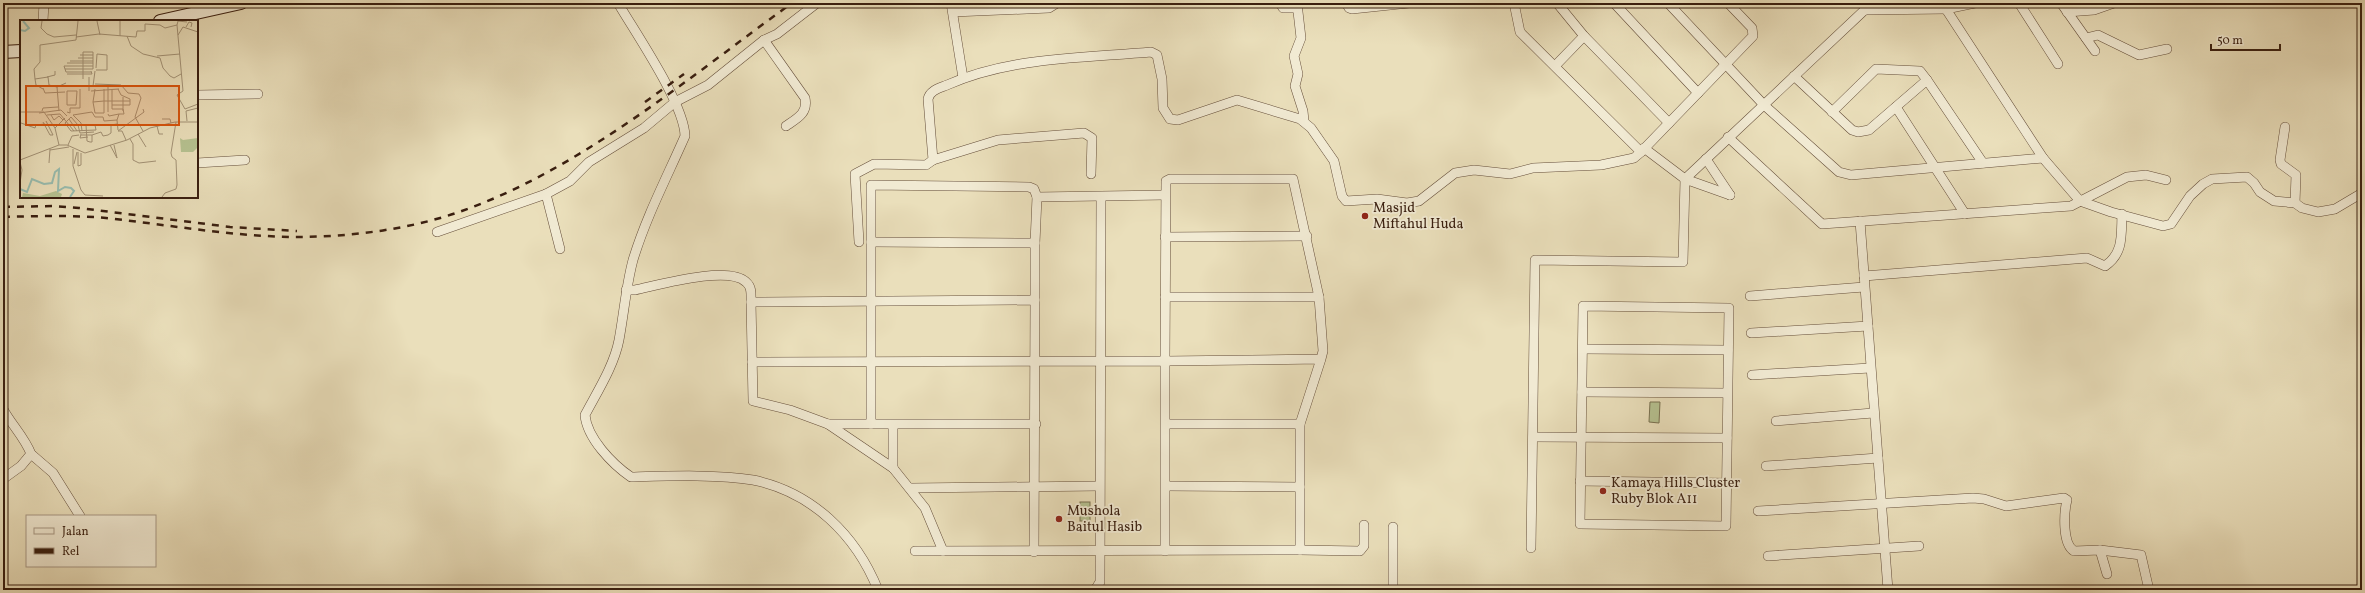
<svg xmlns="http://www.w3.org/2000/svg" width="2365" height="593" font-family="Vollkorn,serif">
  <rect width="100%" height="100%" fill="#eadfbb"/>
  <filter id="stains"><feTurbulence type="fractalNoise" baseFrequency=".005" numOctaves="4"/><feColorMatrix values="0 0 0 0 .2 0 0 0 0 .09 0 0 0 0 .02 0 0 0 .5 -.17"/></filter>
  <radialGradient id="worn" r=".72"><stop offset=".6" stop-color="#630" stop-opacity="0"/><stop offset="1" stop-color="#630" stop-opacity=".3"/></radialGradient>
  <g fill="#b6c291" stroke="#787050">
    <path d="M1650,402H1660L1659,423L1649,422Z"/>
    <rect x="1080" y="502" width="10" height="19"/>
  </g>
  <g fill="none" stroke-linecap="round" stroke-linejoin="round">
    <g stroke="#654e3a" stroke-width="10">
      <g id="minor">
        <path d="M618,3C636,34 684,103 685,136C667,177 646,217 633,260C626,286 624,313 619,340C614,366 597,392 585,415C587,438 612,464 631,477C667,476 718,474 753,480C812,492 856,535 878,590"/>
        <path d="M951,3L963,78"/>
        <path d="M1280,3L1283,8H1298"/>
        <path d="M1297,3L1301,38L1294,56L1298,74L1295,86L1303,111L1304,121"/>
        <path d="M1346,3L1349,8L1352,9L1409,3"/>
        <path d="M1514,3L1520,32L1641,152L1753,36L1752,28L1728,3"/>
        <path d="M1557,3L1584,36L1669,123"/>
        <path d="M1614,3L1698,93"/>
        <path d="M1668,3L1764,105L1839,172L1851,175L2043,158"/>
        <path d="M1942,3L2043,158L2080,201L2111,212L2163,226L2171,224L2190,196L2203,184L2212,179L2247,177L2254,183L2260,192L2274,201L2295,203L2302,208L2318,212L2335,209L2362,193"/>
        <path d="M2019,3L2058,64"/>
        <path d="M2061,3L2095,51"/>
        <path d="M1865,10L1946,9L1975,3"/>
        <path d="M953,12L1049,8L1057,3"/>
        <path d="M2067,12L2094,10L2114,3"/>
        <path d="M43,21L44,3"/>
        <path d="M2086,38L2098,35L2139,55L2167,49"/>
        <path d="M764,40L805,98C808,113 798,118 786,126"/>
        <path d="M1555,66L1584,36"/>
        <path d="M1794,76L1852,130L1858,132L1869,130L1927,80L1983,163"/>
        <path d="M197,95L258,94"/>
        <path d="M1896,107L1965,214"/>
        <path d="M1832,112L1876,69L1920,71L1927,80"/>
        <path d="M2285,127L2280,160L2281,164L2296,175L2295,203"/>
        <path d="M1728,137L1822,224L2071,206L2127,177L2146,175L2166,180"/>
        <path d="M1644,148L1685,179L1872,3"/>
        <path d="M1706,159L1730,195"/>
        <path d="M933,160L998,140L1084,133L1092,138L1091,174"/>
        <path d="M197,163L245,160"/>
        <path d="M1860,221L1888,590"/>
        <path d="M437,232L546,194"/>
        <path d="M1165,237L1307,236"/>
        <path d="M859,242L855,174L874,164L926,165L933,160L928,99C930,90 940,88 947,85C1010,57 1083,58 1151,52L1157,55L1162,79L1163,108L1170,119L1178,120L1237,100L1300,119L1311,128L1334,161L1342,196L1346,201L1377,199L1407,203L1419,201L1455,173L1474,170L1510,174L1533,168L1601,165L1634,158L1641,152"/>
        <path d="M871,242L1035,243V300"/>
        <path d="M1035,243L1037,197L1165,195"/>
        <path d="M560,249L546,194L570,181L589,162L644,128L675,102L708,85L764,40L777,34L817,3"/>
        <path d="M1864,276L2087,258L2105,266C2124,253 2121,235 2122,214"/>
        <path d="M626,290H635C659,285 728,265 746,282C752,287 751,294 751,302"/>
        <path d="M1750,296L1864,287"/>
        <path d="M1165,297H1319"/>
        <path d="M1583,306L1729,308L1726,526L1580,524Z"/>
        <path d="M1751,333L1868,326"/>
        <path d="M1583,349L1728,350"/>
        <path d="M752,362L1165,361V551"/>
        <path d="M1752,375L1870,368"/>
        <path d="M1582,392L1727,393"/>
        <path d="M3,409C11,424 25,438 31,454L21,466L3,479"/>
        <path d="M1776,421L1873,413"/>
        <path d="M828,424H1036"/>
        <path d="M871,424V185L1029,187L1034,189L1037,197"/>
        <path d="M1166,424H1300"/>
        <path d="M893,425V468"/>
        <path d="M1533,437L1727,438"/>
        <path d="M31,454L53,473L80,516"/>
        <path d="M1766,466L1878,458"/>
        <path d="M1580,481L1726,483"/>
        <path d="M1166,486L1300,487"/>
        <path d="M911,488L1099,486"/>
        <path d="M1758,511L1973,498L1984,499L2006,506L2064,498L2067,500C2064,512 2062,544 2074,551L2100,550L2107,574"/>
        <path d="M1531,548L1535,260L1683,262L1685,179L1730,195"/>
        <path d="M1300,550V424L1321,359L1323,351L1319,297L1293,179H1170L1166,181L1165,361L1321,359"/>
        <path d="M2100,550L2141,555L2149,590"/>
        <path d="M915,551L1300,550L1360,551L1364,546V525"/>
        <path d="M943,551L925,508L893,468L828,424L790,410L753,401L751,302L1035,300L1034,552"/>
        <path d="M1768,556L1919,546"/>
        <path d="M1095,590L1100,582L1101,197"/>
        <path d="M1393,590V527"/>
      </g>
    </g>
    <g stroke="#391e0f" stroke-width="14">
      <g id="secondary">
        <path d="M160,21L241,3"/>
        <path d="M3,52L21,51"/>
      </g>
    </g>
    <use href="#minor" stroke="#f1ead3" stroke-width="9"/>
    <use href="#secondary" stroke="#f1ead3" stroke-width="12"/>
    <g stroke="#391e0f" stroke-width="2.5" stroke-dasharray="7 7" stroke-linecap="butt">
      <path d="M645,102L684,74"/>
      <path d="M3,207L52,206L79,208L230,227L297,231"/>
      <path d="M3,217C37,216 72,215 106,218C169,225 230,236 294,237C348,237 407,230 459,212C580,170 688,78 792,3"/>
    </g>
  </g>
  <g fill="#8f2418" stroke="#f1ead3" stroke-width="1.5">
    <circle cx="1365" cy="216" r="4"/>
    <circle cx="1603" cy="491" r="4"/>
    <circle cx="1059" cy="519" r="4"/>
  </g>
  <g text-anchor="middle" dominant-baseline="central" stroke-width="3.5" stroke-linejoin="round" paint-order="stroke">
    <g font-size="14" fill="#391e0f" stroke="#f1ead3" text-anchor="start">
      <text x="1373" y="208">Masjid<tspan x="1373" dy="16">Miftahul Huda</tspan></text>
      <text x="1611" y="483">Kamaya Hills Cluster<tspan x="1611" dy="16">Ruby Blok A11</tspan></text>
      <text x="1067" y="511">Mushola<tspan x="1067" dy="16">Baitul Hasib</tspan></text>
    </g>
  </g>
  <g transform="translate(20 20)">
    <rect width="178" height="178" fill="#eadfbb"/>
    <path d="M160,118L163,120L178,118V127L173,132H161ZM36,171L42,174L41,177H2L3,173L20,176Z" fill="#b6c291"/>
    <path fill="none" stroke="#98bdb0" stroke-width="2" d="M0,10L5,11L9,8L3,1M0,169L7,172L12,159L24,164L32,163L35,152L39,149L38,171L45,167L51,168L54,171L50,177"/>
    <path fill="none" stroke="#a39276" stroke-width="1" d="M22,1L21,8L27,14L34,17L56,15M77,1L80,15M157,5L163,71L157,75L165,89L178,84M166,7L169,2L172,3L171,7M158,15L163,7L178,12M100,16V1M107,16L111,26L123,34L140,38L143,48L150,56L154,58L161,54M56,17L79,14L116,17L117,11H125V4L140,5L145,8L157,5L158,1L167,2M137,36L160,34M58,38H73M50,41H73M47,43H73M45,49H73V35H60M76,50H87V35L77,34L76,48M71,52H46L44,46H73M47,54H72L71,51M27,57L35,55V51M15,59L16,65L23,69M63,59V32H73V35M46,63L37,67L29,65L28,57L15,59L14,49L20,42V25L56,20L58,1M75,64L101,65L108,73L119,74L121,78L115,97L123,111M73,66L75,51M37,67L39,91M23,68L25,73L45,72M84,69V81H110M92,69V85H110V79L101,75L98,69M47,71H57L56,85H47ZM69,71V57M71,71L99,69M103,77V91M73,82L84,81V93H75L73,82L75,69M92,85V89H103M22,91L23,88L38,87M0,92H24L35,108L39,125M47,92L50,93V88H60V69M88,92V65M19,93L41,90L47,96M88,94L89,96L99,94M27,95L40,94L54,111M31,95L34,100L39,96L43,100M53,95L72,92L75,97H83L84,101L97,100M53,95L61,103L62,111M51,97L45,103L51,111L76,110M51,97L58,105L60,113L74,112M49,99L57,111M142,99H150L151,103M167,101L166,91L178,88M23,102L30,115H33L26,101M1,103L15,108L16,105L25,104M61,105H75L76,110M66,105L67,121L70,122M137,106L139,114H143M35,108L45,98M98,110L97,100L99,94H104L103,89M98,111L124,92L123,89M98,111H102L106,120M61,114L60,118L68,117M118,114L126,127M61,115H72V122H70M72,115L81,112L83,116L88,115L91,113V105L97,104M110,119L113,124V140L119,143L136,141M48,125L52,116L59,115M90,125L97,138L94,125M53,129V146L61,170L65,175L83,176M30,130L49,127M58,132V146L61,145V133M0,140L39,125H47L65,133L107,120L130,108L155,102H178M0,142L2,150L0,163M29,143L30,129M54,144L57,132M142,177L145,173L156,169L157,165L156,140L152,137L151,133L156,102"/>
    <path fill="#d6530c" fill-opacity="0.15" stroke="#d6530c" stroke-width="2" d="M6,66H159V105H6Z"/>
    <rect width="178" height="178" fill="none" stroke="#391e0f" stroke-width="2"/>
  </g>
  <rect width="2365" height="593" fill="none" stroke="#eadfbb" stroke-width="16"/>
  <rect x="4" y="4" width="2357" height="585" fill="none" stroke="#391e0f" stroke-width="2"/>
  <rect x="8" y="8" width="2349" height="577" fill="none" stroke="#391e0f"/>
  <rect x="26" y="515" width="130" height="52" fill="#f1ead3" stroke="#a79885"/>
  <rect x="34" y="528" width="20" height="6" fill="#f1ead3" stroke="#a79885"/>
  <text x="62" y="535" font-size="12" fill="#391e0f">Jalan</text>
  <rect x="34" y="548" width="20" height="6" fill="#391e0f" stroke="#a79885"/>
  <text x="62" y="555" font-size="12" fill="#391e0f">Rel</text>
  <path d="M2211 44v6h69v-6" fill="none" stroke="#391e0f" stroke-width="2"/>
  <text x="2217" y="44" font-size="12" fill="#391e0f" stroke="#f1ead3" stroke-width="3" paint-order="stroke">50 m</text>
  <rect width="100%" height="100%" filter="url(#stains)"/>
  <rect width="100%" height="100%" fill="url(#worn)"/>
</svg>
